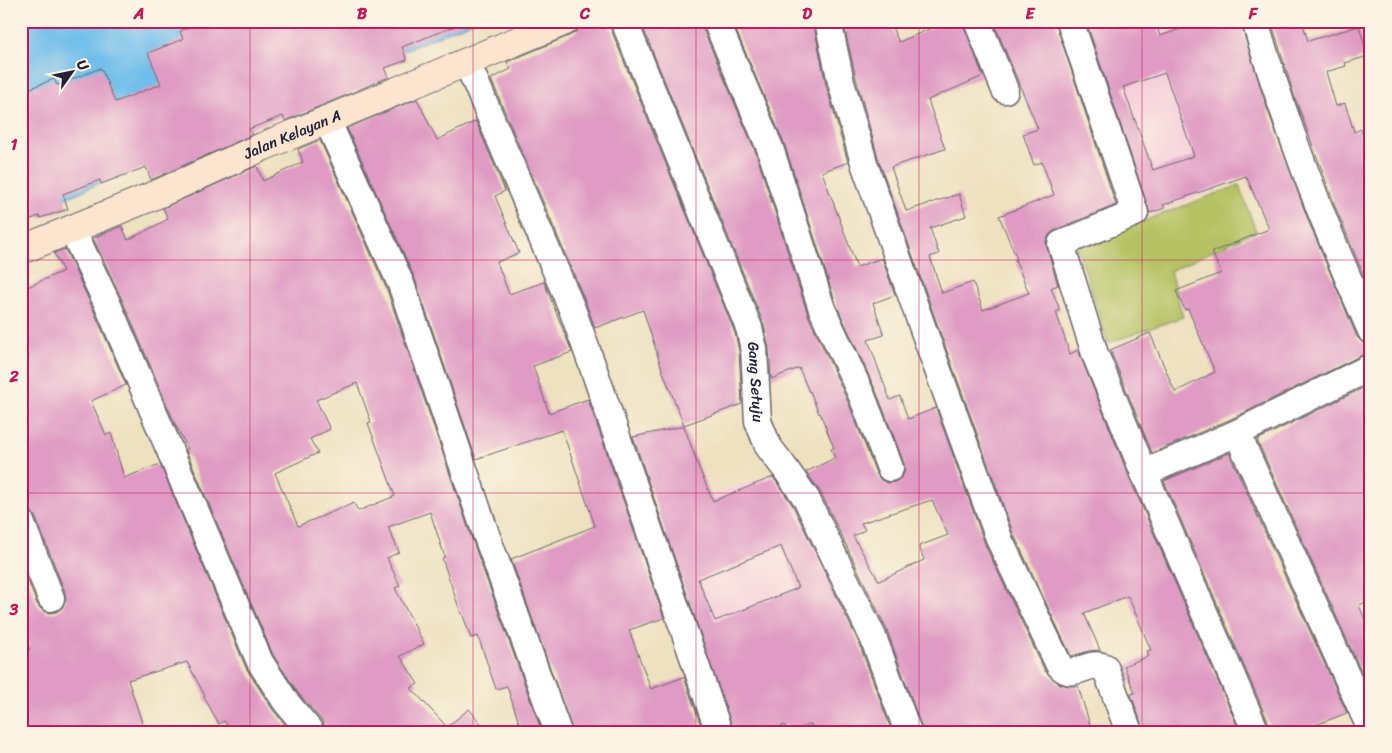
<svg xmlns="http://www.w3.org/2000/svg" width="1392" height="753" font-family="Sriracha,sans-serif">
  <rect width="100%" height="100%" fill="#fcf5e5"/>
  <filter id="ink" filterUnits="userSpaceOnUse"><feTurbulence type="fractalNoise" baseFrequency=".02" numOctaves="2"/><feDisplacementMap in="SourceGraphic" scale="10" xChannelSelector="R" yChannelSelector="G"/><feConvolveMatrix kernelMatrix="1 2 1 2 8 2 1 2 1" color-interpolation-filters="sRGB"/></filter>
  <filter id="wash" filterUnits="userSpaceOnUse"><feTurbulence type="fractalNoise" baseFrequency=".0096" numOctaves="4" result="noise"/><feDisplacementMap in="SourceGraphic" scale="20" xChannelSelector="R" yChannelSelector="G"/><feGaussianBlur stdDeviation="1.12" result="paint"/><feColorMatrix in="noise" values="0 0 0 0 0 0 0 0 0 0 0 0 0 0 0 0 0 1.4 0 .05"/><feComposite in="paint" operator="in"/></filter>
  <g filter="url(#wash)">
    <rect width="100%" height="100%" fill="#eee1c0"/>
    <g fill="#f5cfdb">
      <path d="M1066,21L1184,22L1240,179L1135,221Z"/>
      <path d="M780,472L856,608L704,668L646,516Z"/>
    </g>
    <path fill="#b5c264" stroke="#6c7250" d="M1239,185L1256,231L1170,271L1183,317L1108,343L1077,246Z"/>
    <path fill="#6fbeea" stroke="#487092" d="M21,21H474L213,131L21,219Z"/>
    <g id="blocks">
      <g fill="#df9bc3" fill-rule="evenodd">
        <path d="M204,21L465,22L402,47L407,60L385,68L389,77L285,121L283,116L249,129L252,135L151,180L146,167L101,184L100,180L63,194L68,209L40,218L39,216L21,223V92L54,79L57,85L101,68L115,102L161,84L148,53L183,39L180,31Z"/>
        <path d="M583,21H609L610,27L735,333L739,351L742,404L684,425L663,372L643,310L595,328L586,303L491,79L511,69L507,62L571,35L577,31L580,23Z"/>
        <path d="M640,21H701L702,27L756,153L808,315L848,402L876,473L881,480L888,483L895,482L902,477L905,470L904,463L876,391L836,304L784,143L732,21H813L826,85L848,162L822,172L857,267L882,258L895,295L873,303L884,335L868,340L890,400L900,396L908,419L936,408L986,547L1045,671L1060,684L1070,686H1078L1091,728L1079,732H923L887,630L820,491L806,472L835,458L831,449L834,448L820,413L819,414L810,391L809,392L799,368L771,379L769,348L763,322ZM932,500L948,535L919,546L924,560L879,581L853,536L865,530L861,523Z"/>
        <path d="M843,21H889L899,42L936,26L934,21H962L983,76L928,100L945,149L891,167L906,211L959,194L966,216L930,228L939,254L930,257L942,293L973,282L983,310L1029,293L1015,260L1017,259L999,216L1054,195L1042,162L1034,165L1023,134L1038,129L993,21H1055L1116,205L1055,230L1049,235L1046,242L1047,248L1058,285L1051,288L1060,310L1056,312L1070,354L1078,350L1130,479L1240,732H1144L1131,694L1135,693L1124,666L1149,656L1147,651L1151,650L1128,596L1084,613L1100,650L1089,651L1071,656L1014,535L941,335L879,161L856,78Z"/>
        <path d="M1086,21H1155L1160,36L1204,21H1240L1266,105L1309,222L1357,337L1363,343L1371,346V352L1364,354L1231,419L1152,453L1110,350L1150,333L1175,392L1215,372L1188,309L1185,310L1176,291L1221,273L1212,252L1269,229L1246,176L1163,205L1165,208L1150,213ZM1165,73L1194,156L1153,170L1123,87Z"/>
        <path d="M1282,21H1302L1308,41L1359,26L1368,56L1345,63L1346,66L1326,72L1336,106L1345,103L1354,132L1361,129L1371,156V293L1337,211L1294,95L1272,24Z"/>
        <path d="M417,99L437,140L476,121L505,191L495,196L519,253L497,262L509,294L544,282L572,352L533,366L549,413L588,399L664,618L629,630L651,689L684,677L703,732H573L511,559L595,526L562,430L476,459L415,279L347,128Z"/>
        <path d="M320,140L387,290L472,539L542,732H522L507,686L496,689L478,636L471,638L462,613L461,614L442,558L445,557L430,512L388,527L399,552L387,558L400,586L395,588L424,644L400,656L418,684L411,688L447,727L469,709L488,732H326L323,722L298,693L273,655L186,450L188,449L176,426L121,297L93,238L122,226L128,240L168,219L163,208L257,166L263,181L303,162L298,149ZM357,383L371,422L368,423L395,496L358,511L354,503L298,526L275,473L318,453L310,439L330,429L316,400Z"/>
        <path d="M65,249L93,309L126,385L91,401L106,435L111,433L124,478L160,464L246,668L273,710L291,732H231L224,721L219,724L204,697L205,696L187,662L128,680L145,732H21V653L30,650L21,626V563L37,604L41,609L48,613L56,612L62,608L66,600L65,592L35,516L30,510L21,507V290L63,271L54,253Z"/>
        <path d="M1371,384V600L1359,605L1371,635V693L1257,440Z"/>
        <path d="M684,426L699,468L713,501L773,477L793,506L859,643L892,732H814L811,724L790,732H787L785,725L767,732H734L633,437ZM781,546L798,588L715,621L698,579Z"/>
        <path d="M1229,453L1347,713L1297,732H1271L1270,726L1164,481Z"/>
      </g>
    </g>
  </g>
  <g filter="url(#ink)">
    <use href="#blocks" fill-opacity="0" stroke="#69656a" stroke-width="1"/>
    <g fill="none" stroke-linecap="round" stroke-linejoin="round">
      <g stroke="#69656a" stroke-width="29">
        <g id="street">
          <path id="s1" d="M624,21L749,328L754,349L758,421L768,446L784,467L806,498L873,637L908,732"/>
          <path d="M716,21L770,148L822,309L862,396L890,468"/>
          <path d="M828,21L841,82L865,166L927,340L1000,541L1059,665C1073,682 1088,659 1105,667L1129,732"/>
          <path d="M977,21L1005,90"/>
          <path d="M1070,21L1135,213L1061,244L1095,354L1144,473L1256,732"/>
          <path d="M1255,21C1286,127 1326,230 1371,331"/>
          <path d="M467,62L572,309L594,370L719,732"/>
          <path d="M327,120L401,284L486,534L558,732"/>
          <path d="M72,229L107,303L260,662L286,702L311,732"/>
          <path d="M1237,433L1371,730"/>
          <path d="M1144,473L1237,433L1371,367"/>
          <path d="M21,522L51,598"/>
        </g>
      </g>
      <g stroke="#69656a" stroke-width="30">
        <g id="secondary">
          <path id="s2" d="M21,250L160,193L262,147L565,21"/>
        </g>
      </g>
      <use href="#street" stroke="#fff" stroke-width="26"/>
      <use href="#secondary" stroke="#fbe5cf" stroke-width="28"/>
    </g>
  </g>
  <path fill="none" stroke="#c2185b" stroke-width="1" stroke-opacity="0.55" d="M250,21V732M473,21V732M696,21V732M919,21V732M1142,21V732M21,260H1371M21,493H1371"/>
  <g text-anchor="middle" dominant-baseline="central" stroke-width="5" stroke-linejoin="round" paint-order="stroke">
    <g font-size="15" fill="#22223b" stroke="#fcf5e5">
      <text stroke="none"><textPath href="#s2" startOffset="295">Jalan Kelayan A</textPath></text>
      <text stroke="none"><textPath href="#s1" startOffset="386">Gang Setuju</textPath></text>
    </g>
  </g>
  <rect width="1392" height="753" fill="none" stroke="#fcf5e5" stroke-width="55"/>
  <g transform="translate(72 72) rotate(57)" stroke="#fcf5e5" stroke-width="4" paint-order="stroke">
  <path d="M0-4L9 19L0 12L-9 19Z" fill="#22223b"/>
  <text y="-8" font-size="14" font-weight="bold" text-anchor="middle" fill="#22223b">U</text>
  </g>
  <rect x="28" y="28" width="1336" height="698" fill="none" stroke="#c2185b" stroke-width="2"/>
  <g font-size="16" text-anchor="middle" font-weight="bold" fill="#c2185b">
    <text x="139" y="19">A</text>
    <text x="362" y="19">B</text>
    <text x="585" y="19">C</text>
    <text x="807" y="19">D</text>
    <text x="1030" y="19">E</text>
    <text x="1253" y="19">F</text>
    <text x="14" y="150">1</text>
    <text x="14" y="382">2</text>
    <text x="14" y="615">3</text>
  </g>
</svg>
